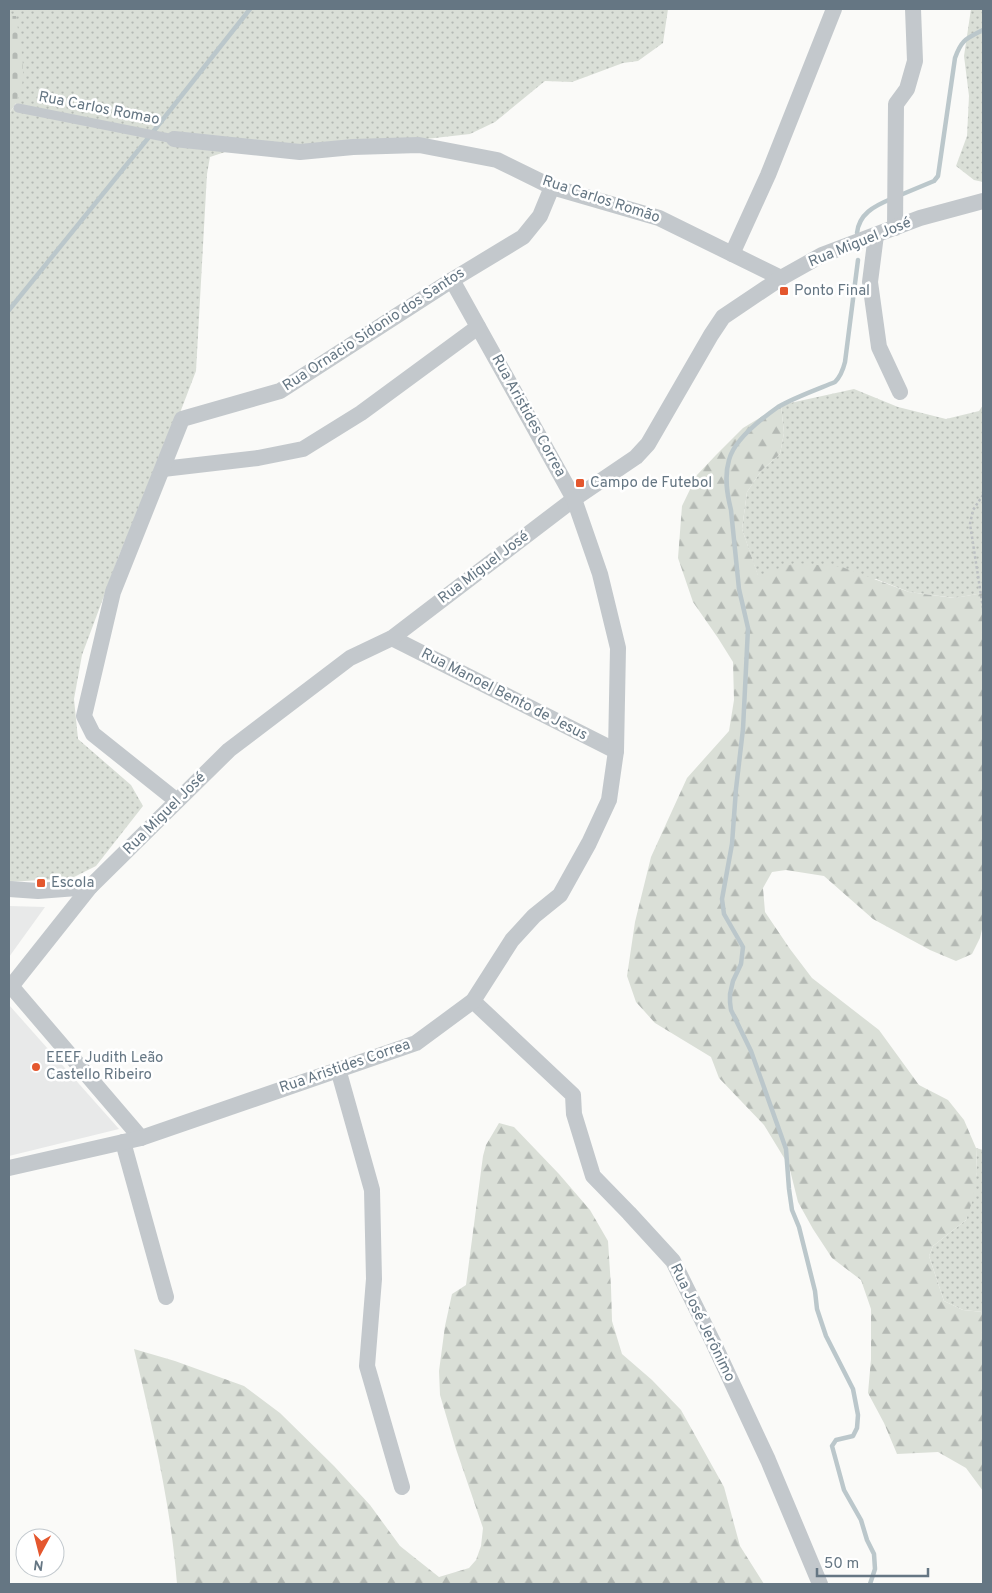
<svg xmlns="http://www.w3.org/2000/svg" width="992" height="1593" font-family="Overpass,sans-serif">
  <defs>
    <pattern id="grass-dots" width="8" height="8" patternUnits="userSpaceOnUse" patternTransform="scale(1.25)"><rect width="8" height="8" fill="#dadfd7"/><path d="M2 2h.1M6 6h.1" fill="none" stroke="#b4b9b4" stroke-width="1.8" stroke-linecap="round"/></pattern>
    <pattern id="forest-firs" width="22" height="20" patternUnits="userSpaceOnUse" patternTransform="scale(1.25)"><rect width="22" height="20" fill="#dadfd7"/><path d="M5 1l3.5 6h-7zM16 11l3.5 6h-7z" fill="#b4b9b4"/></pattern>
    <pattern id="cemetery-stones" width="16" height="16" patternUnits="userSpaceOnUse" patternTransform="scale(1.25)"><rect width="16" height="16" fill="#dadfd7"/><path d="M2 7V4a2 2 0 0 1 4 0v3zM10 15v-3a2 2 0 0 1 4 0v3z" fill="#b4b9b4"/></pattern>
  </defs>
  <rect width="100%" height="100%" fill="#fafaf8"/>
  <g fill="#e8e9e9">
    <path d="M9,906L45,907L9,957Z"/>
    <path d="M9,1005L119,1129L9,1156Z"/>
  </g>
  <g fill="url(#grass-dots)">
    <path d="M9,9H668L663,43L638,61L623,63L572,82L545,81L495,122L470,134L408,141L347,146L252,143L210,157L207,174L196,371L160,465L120,553L82,655L74,699L78,739L131,785L143,806L96,866L72,878L9,882V113L16,105V16H9Z"/>
    <path d="M971,9H983V182L974,180L956,166L967,136L969,96L964,56Z"/>
    <path d="M854,389L898,407L946,419L979,411L983,405V593L955,598L909,592L876,579H759L742,529L747,492L761,471L780,454L784,433L781,405Z"/>
    <path d="M976,1148L983,1150V1312L963,1310L944,1301L929,1256L933,1246L966,1220L977,1172Z"/>
  </g>
  <g fill="url(#forest-firs)">
    <path d="M781,405L784,433L780,454L761,471L747,492L742,529L759,578L765,573L795,563L842,567L909,592L954,598L983,593V925L980,938L972,954L956,961L930,950L873,919L824,876L786,870L772,872L763,888L765,912L790,949L812,978L879,1030L919,1085L948,1100L964,1120L976,1148L977,1172L973,1199L966,1220L933,1246L929,1256L944,1301L963,1310L983,1312V1491L966,1468L938,1452L897,1454L884,1423L868,1393L871,1359V1309L861,1280L832,1258L813,1229L798,1202L789,1166L764,1125L719,1078L711,1057L655,1023L636,1002L627,976L635,922L651,857L687,778L729,731L734,700L733,662L718,638L693,602L678,558L682,506L697,475L716,455L743,428Z"/>
    <path d="M499,1123L514,1127L559,1174L590,1210L608,1241L611,1287L612,1321L622,1354L652,1380L681,1410L724,1487L740,1546L764,1584H177C171,1505 152,1426 134,1349L175,1361L244,1386L280,1413L334,1466L370,1505L400,1546L439,1577L469,1568L476,1560L481,1546L483,1528L456,1449L440,1395L439,1371L445,1326L452,1294L466,1285L483,1156L486,1145Z"/>
  </g>
  <path fill="url(#cemetery-stones)" d="M9,16H16C20,47 33,87 9,113Z"/>
  <g fill="none" stroke-linecap="round" stroke-linejoin="round">
    <g stroke="#bbc7cb" stroke-width="4.5">
      <path d="M898,196L934,181L938,176L955,58C962,39 966,39 983,30"/>
      <path d="M857,233C859,214 874,206 891,199"/>
      <path d="M858,260L845,362C843,370 841,376 835,382C818,389 793,398 778,407C761,419 734,440 729,460C724,477 727,494 731,510L739,589L748,628L743,729L736,789L732,844L722,899L724,914L743,947L741,964L733,981L730,994V1002L731,1010L751,1051L786,1149L789,1189L792,1210L799,1227L815,1291L817,1309L826,1336L853,1389L858,1415L857,1428L853,1436L836,1440L832,1446L844,1490L861,1520L867,1540L874,1554L875,1569L870,1584"/>
      <path d="M9,310L149,137L250,9"/>
    </g>
    <path stroke="#bbbfc2" stroke-width="2.5" stroke-dasharray="2.5 2.5" stroke-linecap="butt" d="M983,495L973,510L970,524L983,608"/>
    <path stroke="#c3c8cc" stroke-width="9" d="M18,108L174,139"/>
    <g stroke="#c3c8cc" stroke-width="16">
      <path d="M174,139L300,152L353,147L419,145L497,160L552,187L659,218L781,278"/>
      <path d="M895,228L896,104L907,89L915,61L913,9"/>
      <path d="M876,235L870,282L879,347L900,392"/>
      <path d="M732,254L768,175L834,9"/>
      <path d="M163,469L258,458L303,449L361,413L478,327"/>
      <path d="M392,638L616,751"/>
      <path d="M177,801L93,734L84,716L113,592L182,419L280,391L452,280L523,237L540,216L552,187"/>
      <path d="M9,889L38,891L90,887"/>
      <path d="M11,986L141,1138"/>
      <path d="M9,989L90,887L229,750L350,658L392,638L574,499L636,457L648,444L711,335L723,317L781,278L822,255L920,218L983,201"/>
      <path d="M473,1001L573,1095L574,1114L593,1176L629,1213L673,1261L713,1342L768,1460L820,1584"/>
      <path d="M338,1069L372,1190L374,1279L367,1366L402,1487"/>
      <path d="M123,1142L166,1297"/>
      <path d="M9,1168L141,1138L416,1043L473,1001L512,940L534,916L560,895L589,843L609,800L616,751L618,648L600,574L574,499L452,280"/>
    </g>
  </g>
  <g fill="#e4572e" stroke="#fff" stroke-width="2">
    <rect x="779" y="286" width="10" height="10" rx="2.5"/>
    <rect x="575" y="478" width="10" height="10" rx="2.5"/>
    <rect x="36" y="878" width="10" height="10" rx="2.5"/>
    <circle cx="36" cy="1067" r="5"/>
  </g>
  <g text-anchor="middle" dominant-baseline="central" stroke-width="5" stroke-linejoin="round" paint-order="stroke">
    <g font-size="15" fill="#657683" stroke="#fff">
      <text transform="translate(99 109) rotate(11)">Rua Carlos Romao</text>
      <text transform="translate(601 200) rotate(18)">Rua Carlos Romão</text>
      <text transform="translate(860 243) rotate(-22)">Rua Miguel José</text>
      <text transform="translate(374 330) rotate(-33)">Rua Ornacio Sidonio dos Santos</text>
      <text transform="translate(528 416) rotate(61)">Rua Aristides Correa</text>
      <text transform="translate(484 568) rotate(-37)">Rua Miguel José</text>
      <text transform="translate(504 695) rotate(27)">Rua Manoel Bento de Jesus</text>
      <text transform="translate(165 814) rotate(-45)">Rua Miguel José</text>
      <text transform="translate(345 1067) rotate(-19)">Rua Aristides Correa</text>
      <text transform="translate(702 1323) rotate(64)">Rua José Jerônimo</text>
    </g>
    <g font-size="15" fill="#657683" stroke="#fff" text-anchor="start">
      <text x="794" y="291">Ponto Final</text>
      <text x="590" y="483">Campo de Futebol</text>
      <text x="51" y="883">Escola</text>
      <text x="46" y="1058">EEEF Judith Leão<tspan x="46" dy="17">Castello Ribeiro</tspan></text>
    </g>
  </g>
  <rect width="992" height="1593" fill="none" stroke="#657683" stroke-width="20"/>
  <g transform="translate(40 1553) rotate(187)"><circle r="24" fill="#ffffff" stroke="#c1c8cd"/>
  <path d="M0-4L9 19L0 12L-9 19Z" fill="#e4572e"/>
  <text y="-8" font-size="14" font-weight="bold" text-anchor="middle" fill="#657683">N</text>
  </g>
  <path d="M817 1568v8h111v-8" fill="none" stroke="#657683" stroke-width="2.5"/>
  <text x="824" y="1568" font-size="15" fill="#657683" stroke="#ffffff" stroke-width="4" paint-order="stroke">50 m</text>
</svg>
